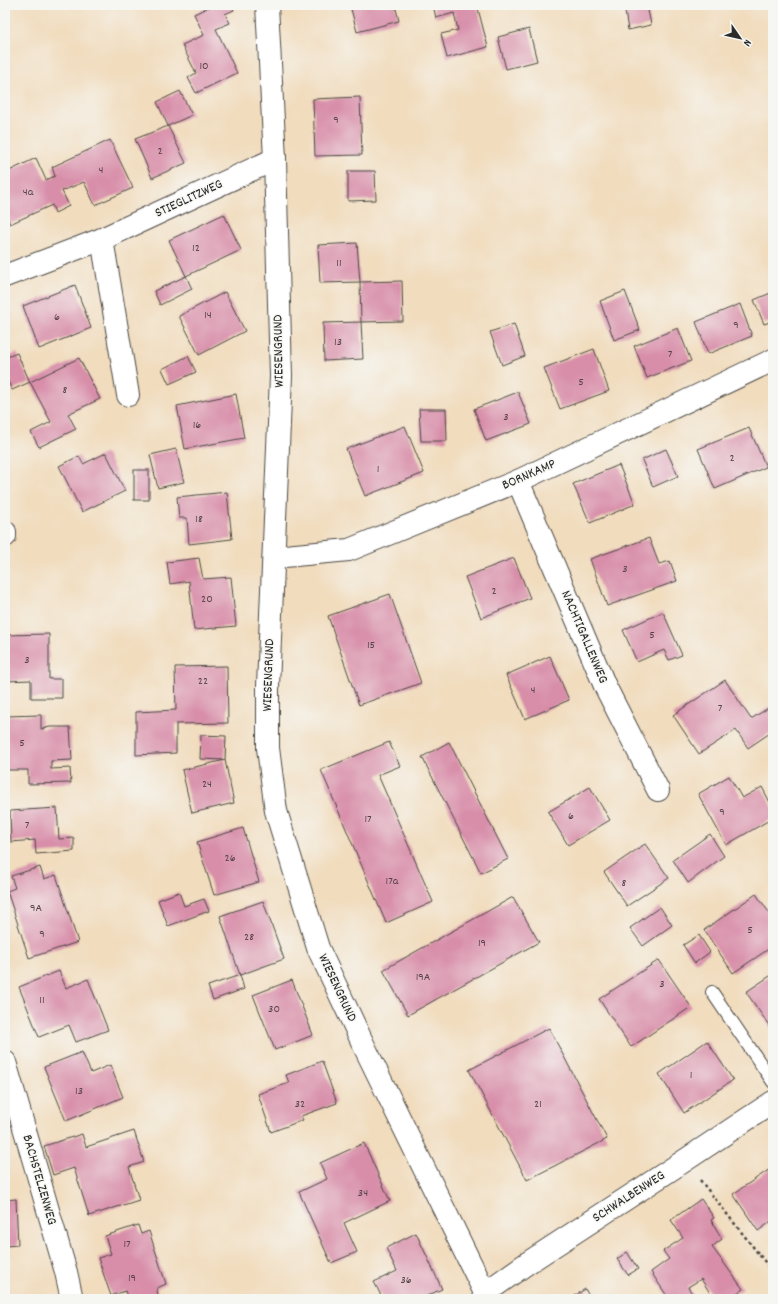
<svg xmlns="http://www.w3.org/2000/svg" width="778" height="1304" font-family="Dekko,sans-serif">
  <rect width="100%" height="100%" fill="#f6f6f2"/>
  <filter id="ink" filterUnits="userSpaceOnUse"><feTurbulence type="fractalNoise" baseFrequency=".025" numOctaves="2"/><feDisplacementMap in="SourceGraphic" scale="8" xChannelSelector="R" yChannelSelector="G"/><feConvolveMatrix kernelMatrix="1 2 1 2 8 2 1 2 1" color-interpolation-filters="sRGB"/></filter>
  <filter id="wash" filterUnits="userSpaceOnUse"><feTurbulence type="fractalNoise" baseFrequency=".012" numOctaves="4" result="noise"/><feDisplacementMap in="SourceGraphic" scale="16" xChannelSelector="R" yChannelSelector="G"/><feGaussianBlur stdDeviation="0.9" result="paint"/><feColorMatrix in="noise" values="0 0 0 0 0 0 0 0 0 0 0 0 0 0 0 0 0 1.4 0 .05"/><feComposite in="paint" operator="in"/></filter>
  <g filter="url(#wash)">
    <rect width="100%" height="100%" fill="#f1dcbd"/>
    <g id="blocks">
      <g fill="#d88ea9">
        <path d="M213,5H232L234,10L225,14L230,23L216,29L237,73L196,93L188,78L196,73L182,45L204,35L194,14Z"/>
        <path d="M350,5H395L399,21L357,32Z"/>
        <path d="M433,5H477L488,47L447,58L441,34L458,30L454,13L436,18Z"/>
        <path d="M624,5H647L651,25L628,30Z"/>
        <path d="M529,29L537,61L506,69L498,37Z"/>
        <path d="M180,91L192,115L168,126L157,102Z"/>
        <path d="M360,97L362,155L315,156L313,99Z"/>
        <path d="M168,126L186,163L152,178L135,139Z"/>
        <path d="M110,140L133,188L95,205L84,182L62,191L69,206L55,213L52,205L10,224L5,212V173L36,158L46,180L55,176L52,167Z"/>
        <path d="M348,171H375L376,200L348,201Z"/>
        <path d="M224,214L241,250L186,276L169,240Z"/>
        <path d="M357,243L360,282L320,283L318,245Z"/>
        <path d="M186,276L192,289L160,305L154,291Z"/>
        <path d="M402,281L403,321L361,322L360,282Z"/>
        <path d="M75,285L91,328L39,349L23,306Z"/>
        <path d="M625,291L640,330L614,340L600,301Z"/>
        <path d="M225,292L245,331L199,355L179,316Z"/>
        <path d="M773,292V321L764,324L754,300Z"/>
        <path d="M740,304L752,336L708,354L696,322Z"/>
        <path d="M361,322L363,359L324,361L323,323Z"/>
        <path d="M514,324L525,356L502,365L490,332Z"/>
        <path d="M678,328L691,361L647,378L634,346Z"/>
        <path d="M594,349L609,391L560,409L544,368Z"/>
        <path d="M17,353L30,382L12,390L5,375V358Z"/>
        <path d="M188,356L196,372L169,384L162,369Z"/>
        <path d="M79,358L100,399L68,414L76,429L39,447L31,432L51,422L30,382Z"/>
        <path d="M518,392L531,424L486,441L474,409Z"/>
        <path d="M236,394L244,438L185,449L177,406Z"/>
        <path d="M419,409H446L447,441H421Z"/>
        <path d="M405,426L424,473L365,496L346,449Z"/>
        <path d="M749,428L766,467L715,489L698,449Z"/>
        <path d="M176,449L184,482L158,488L150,455Z"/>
        <path d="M666,449L678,476L653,487L642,460Z"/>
        <path d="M106,453L125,491L82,512L59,466L79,456L83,464Z"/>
        <path d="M619,465L635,504L590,523L573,484Z"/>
        <rect x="134" y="470" width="15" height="30"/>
        <path d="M227,492L232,539L189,544L187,518H179L177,497Z"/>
        <path d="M649,538L659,564L670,561L677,581L607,606L590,559Z"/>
        <path d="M199,558L203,579L231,577L236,626L194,630L189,581L170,584L167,562Z"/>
        <path d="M514,558L530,598L481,618L465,577Z"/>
        <path d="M390,594L421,683L359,705L328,616Z"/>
        <path d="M663,612L682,655L669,660L664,650L637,662L623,630Z"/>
        <path d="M49,634V679H62V698H31V680L6,681L5,635Z"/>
        <path d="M550,656L569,700L525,719L506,675Z"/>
        <path d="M227,666L228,723L176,724V753L136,755V712L176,710L175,667Z"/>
        <path d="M725,680L751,719L773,705V731L748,748L736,730L699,754L673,715Z"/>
        <path d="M41,715V729L50,727H70L72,760L51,761V769L70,768L71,783L28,784V770H6L5,716Z"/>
        <path d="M201,735L226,736L225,760L234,803L192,813L182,770L225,760L200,759Z"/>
        <path d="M389,742L400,766L378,775L433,902L386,923L321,770Z"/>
        <path d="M449,742L508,859L481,873L422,757Z"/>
        <path d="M729,776L742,798L762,787L773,808V818L726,845L698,794Z"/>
        <path d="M590,787L610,820L568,845L548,812Z"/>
        <path d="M57,808L59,839L74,838V851L36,854L35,840L11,842L10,811Z"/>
        <path d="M243,828L259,882L214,895L197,842Z"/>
        <path d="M710,834L724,856L688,883L673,860Z"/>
        <path d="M645,844L669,878L627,906L604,872Z"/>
        <path d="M40,867L44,879L56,875L78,942L29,958L7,891L15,888L11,876Z"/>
        <path d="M179,892L184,906L204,899L209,911L168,926L158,900Z"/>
        <path d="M756,894L773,918V946L733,973L704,930Z"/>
        <path d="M513,897L539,942L408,1015L383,970Z"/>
        <path d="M263,901L284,959L240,975L220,916Z"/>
        <path d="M660,907L672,925L643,946L630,928Z"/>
        <path d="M699,935L710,952L695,963L683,945Z"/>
        <path d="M659,960L691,1007L631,1047L599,999Z"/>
        <path d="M59,971L66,988L88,979L108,1030L76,1042L69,1025L39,1037L19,987Z"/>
        <path d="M773,974V1031L746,992Z"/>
        <path d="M240,975L244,989L213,1000L208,986Z"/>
        <path d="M292,980L313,1035L275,1050L253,995Z"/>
        <path d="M549,1028L607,1139L527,1180L469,1070Z"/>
        <path d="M707,1041L733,1080L684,1113L659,1074Z"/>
        <path d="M82,1052L91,1073L110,1065L123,1097L66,1121L44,1067Z"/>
        <path d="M322,1061L337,1103L301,1116L303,1120L271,1132L258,1094L289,1083L286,1075Z"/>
        <path d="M134,1131L144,1162L129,1167L139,1200L89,1216L74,1168L53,1175L44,1146L82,1134L86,1147Z"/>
        <path d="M364,1143L390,1201L344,1223L357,1252L331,1263L299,1192L327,1179L320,1163Z"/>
        <path d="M773,1167V1220L758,1231L733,1194Z"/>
        <path d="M16,1199L18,1245L5,1246V1200Z"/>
        <path d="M701,1199L714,1218L711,1220L722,1239L712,1247L743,1289L728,1299H714L701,1279L688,1287L693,1295L687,1299H669L651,1272L669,1259L663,1251L683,1238L671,1220Z"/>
        <path d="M138,1225L141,1234L149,1231L166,1284L157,1288L158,1299H128L125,1291L111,1296L98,1258L111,1254L105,1236Z"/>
        <path d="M416,1233L442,1289L420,1299H383L374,1282L397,1271L386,1248Z"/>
        <path d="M627,1252L638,1269L628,1275L617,1259Z"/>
        <path d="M585,1289L591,1299H570Z"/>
      </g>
    </g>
  </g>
  <g filter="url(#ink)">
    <use href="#blocks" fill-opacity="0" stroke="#494641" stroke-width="1"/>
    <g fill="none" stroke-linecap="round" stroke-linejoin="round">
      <g stroke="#494641" stroke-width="14">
        <path id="lane" d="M712,992L773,1082"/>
      </g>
      <g stroke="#494641" stroke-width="24">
        <g id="street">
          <path d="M267,5L275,159L281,376L268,686V748L276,811L318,948L366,1050L488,1299"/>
          <path d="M102,239L128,395"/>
          <path d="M5,276L102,239L275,159"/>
          <path d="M518,481L605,686L658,790"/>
          <path d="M5,532V536"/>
          <path d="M274,557L349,550L518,481L773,360"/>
          <path d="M5,1062L66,1272L72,1299"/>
          <path d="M485,1293L526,1264L684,1161L773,1102"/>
        </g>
      </g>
      <path stroke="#494641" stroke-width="2.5" stroke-dasharray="3 3" stroke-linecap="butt" d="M700,1180L773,1272"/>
      <use href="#lane" stroke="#fff" stroke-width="12"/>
      <use href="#street" stroke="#fff" stroke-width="22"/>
    </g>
  </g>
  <g text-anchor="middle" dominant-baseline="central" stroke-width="3" stroke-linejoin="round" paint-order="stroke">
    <g font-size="12" fill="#56444a">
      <text x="204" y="66">10</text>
      <text x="336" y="120">9</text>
      <text x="160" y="151">2</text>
      <text x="101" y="170">4</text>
      <text x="28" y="192">4a</text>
      <text x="196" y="248">12</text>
      <text x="339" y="263">11</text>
      <text x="208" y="315">14</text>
      <text x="57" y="317">6</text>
      <text x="736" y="325">9</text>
      <text x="338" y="342">13</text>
      <text x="670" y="354">7</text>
      <text x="581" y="382">5</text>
      <text x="65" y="390">8</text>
      <text x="506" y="417">3</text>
      <text x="197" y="425">16</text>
      <text x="732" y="458">2</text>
      <text x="378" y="469">1</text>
      <text x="199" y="519">18</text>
      <text x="625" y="569">3</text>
      <text x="494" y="591">2</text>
      <text x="207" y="599">20</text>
      <text x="652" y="635">5</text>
      <text x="371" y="645">15</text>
      <text x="27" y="660">3</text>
      <text x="203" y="681">22</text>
      <text x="533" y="690">4</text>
      <text x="720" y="708">7</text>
      <text x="22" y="743">5</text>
      <text x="207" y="784">24</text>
      <text x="722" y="812">9</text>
      <text x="571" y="816">6</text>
      <text x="368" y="819">17</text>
      <text x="27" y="825">7</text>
      <text x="230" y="858">26</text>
      <text x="392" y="881">17a</text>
      <text x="624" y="883">8</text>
      <text x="36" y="908">9A</text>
      <text x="750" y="930">5</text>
      <text x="42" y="934">9</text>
      <text x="249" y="937">28</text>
      <text x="482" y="943">19</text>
      <text x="423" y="977">19A</text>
      <text x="662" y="984">3</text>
      <text x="42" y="1000">11</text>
      <text x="274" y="1009">30</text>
      <text x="691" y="1075">1</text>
      <text x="79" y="1091">13</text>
      <text x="300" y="1104">32</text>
      <text x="538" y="1104">21</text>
      <text x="363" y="1193">34</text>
      <text x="127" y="1244">17</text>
      <text x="132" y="1278">19</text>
      <text x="406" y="1280">36</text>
    </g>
    <g font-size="14" fill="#2b2b2b" stroke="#f6f6f2">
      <text transform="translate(189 199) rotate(-25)">STIEGLITZWEG</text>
      <text transform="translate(279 351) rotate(-91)">WIESENGRUND</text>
      <text transform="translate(529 475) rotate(-24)">BORNKAMP</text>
      <text transform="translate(584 637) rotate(67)">NACHTIGALLENWEG</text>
      <text transform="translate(269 675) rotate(-88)">WIESENGRUND</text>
      <text transform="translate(337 988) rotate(65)">WIESENGRUND</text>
      <text transform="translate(39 1180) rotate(74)">BACHSTELZENWEG</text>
      <text transform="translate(629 1197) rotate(-33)">SCHWALBENWEG</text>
    </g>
  </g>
  <rect width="778" height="1304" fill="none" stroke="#f6f6f2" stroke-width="20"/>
  <g transform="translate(740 38) rotate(124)" stroke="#f6f6f2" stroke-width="3" paint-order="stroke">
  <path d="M0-3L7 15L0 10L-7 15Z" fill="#2b2b2b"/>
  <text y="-6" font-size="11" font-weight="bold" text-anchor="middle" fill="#2b2b2b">N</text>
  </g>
</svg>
